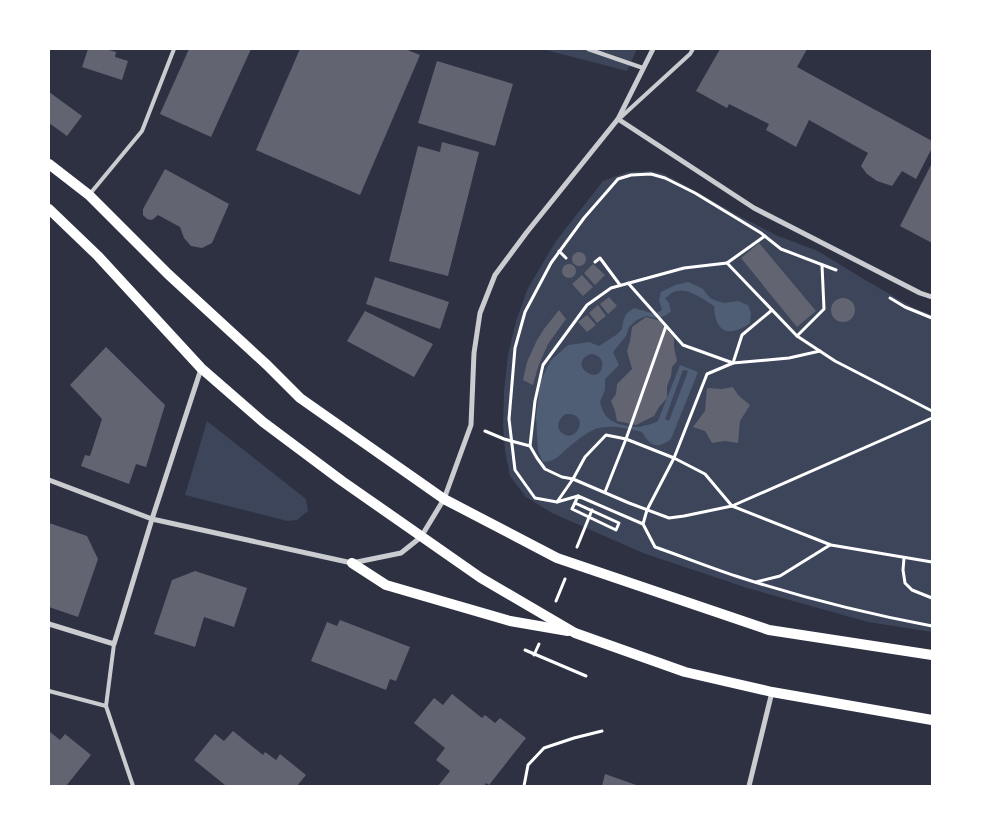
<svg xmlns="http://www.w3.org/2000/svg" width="981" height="835" font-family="'PT Sans',sans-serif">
  <rect width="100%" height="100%" fill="#2d3142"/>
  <g fill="#3c4559">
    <path d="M542,49H637L627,71Z"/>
    <path d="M650,171L662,173L694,190L739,216L778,236L818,251L862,278L912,307L932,315V632L868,622L747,588L643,553L552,513L526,497L510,476L505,450L503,425L504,391L508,355L516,321L528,288L556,241L603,181L627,172Z"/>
    <path d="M207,421L306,499L308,511L297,520L287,521L185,495Z"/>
  </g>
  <path fill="#4f5d75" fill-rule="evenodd" d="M688,282L695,285L703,289L710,298L717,301L724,303L738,301L748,305L751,313L750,323C729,338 715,333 714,306C702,299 686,285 672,293C669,294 668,297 665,298L669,303L671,311C662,319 658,319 646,316L637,320L629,327L626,336L613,352L619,365L605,379V390L600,402C604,419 612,423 628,426C633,426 638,428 643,426C649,425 654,423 658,421L680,365L698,372L671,439C657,450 650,446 642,432C628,428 609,424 595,429C586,433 576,441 569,447C559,455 557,461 543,462L538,451L536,417L540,382L551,360L568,345L589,342L599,346L616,335L622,329L623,322L626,314L634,308L655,314L662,310L659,300L661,292L675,285ZM591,354C597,354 604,359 602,367C598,387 566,363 591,354ZM683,370L688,371L669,421L665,419ZM566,414C591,412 577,445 562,433C555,427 559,418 566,414Z"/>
  <g fill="#626471">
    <path d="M88,49H105L116,52L115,57L128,61L122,80L82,67Z"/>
    <path d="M189,49H251L211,137L160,114Z"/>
    <path d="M300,49H405L420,55L360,195L256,150Z"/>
    <path d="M720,49H807L797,67L932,141V148L916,179L902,171L892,186L877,181L867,174L861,166L868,153L809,120L796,147L766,130L769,124L729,104L727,108L696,91Z"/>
    <path d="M437,61L513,84L495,146L418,123Z"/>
    <path d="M49,92L82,116L67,136L49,123Z"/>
    <path d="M442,142L479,152L448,276L389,261L418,146L440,152Z"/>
    <path d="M932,163V243L900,226Z"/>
    <path d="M165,169L229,204L212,243L202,248L191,246L184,238L180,227L158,215L152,220L147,219L143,215V209Z"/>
    <path d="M759,243L816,311L797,327L741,258Z"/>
    <circle cx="579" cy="259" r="7"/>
    <circle cx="569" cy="271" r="7"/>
    <path d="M593,264L605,275L595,285L584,273Z"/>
    <path d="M582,275L593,287L583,296L572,284Z"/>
    <path d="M375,277L449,302L440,329L366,304Z"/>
    <path d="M609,297L617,306L608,314L600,304Z"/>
    <circle cx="843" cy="310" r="12"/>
    <path d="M598,305L606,316L597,323L589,313Z"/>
    <path d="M559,310L566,319L548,344L538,367L533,385L523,380L527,362L537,340L544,329Z"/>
    <path d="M365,311L433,344L414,377L347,341Z"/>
    <path d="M587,315L596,325L587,332L578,322Z"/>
    <path d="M646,317L665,322L668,331L674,338V347L677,361L672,367L671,376L667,386V398L659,407L654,416L636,425L617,421L615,411L611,401L616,394L617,384L632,369L627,351L630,341L632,327Z"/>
    <path d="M106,347L165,405L146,467L136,464L129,484L81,466L85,455L90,456L102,419L70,385Z"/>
    <path d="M733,387L738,395L750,405L740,421L738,443L725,441L712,443L705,431L693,427L705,411L707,388L722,389Z"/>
    <path d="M49,523L87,536L98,559L78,617L49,607Z"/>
    <path d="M195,571L247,588L234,627L204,617L195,647L154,634L172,580Z"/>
    <path d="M340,620L410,647L396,681L390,679L386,690L311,661L327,622L337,626Z"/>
    <path d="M452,694L482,718L485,715L495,723L500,718L526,738L489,785L486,783L484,786H438L450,771L436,760L445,748L414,723L434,698L443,705Z"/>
    <path d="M233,731L263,755L265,752L276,760L280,754L306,775L297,786H224L225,785L194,760L215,734L224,741Z"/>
    <path d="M50,732L60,740L65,734L91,755L66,786H49V733Z"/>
    <path d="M605,774L639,786H602Z"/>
  </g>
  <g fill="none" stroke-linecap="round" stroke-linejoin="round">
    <g stroke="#fff" stroke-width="3">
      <path d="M559,251L566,258"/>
      <path d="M595,262L600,258L620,285"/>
      <path d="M727,263L765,236"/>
      <path d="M628,283L683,345L733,363L742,335L772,310"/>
      <path d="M890,298L905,307L932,318"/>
      <path d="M797,336L824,309L822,265"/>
      <path d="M932,411L835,361L797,336L727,263L684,268L611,288L587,305L543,365L535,401L530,446L537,458L545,469L562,477L573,479L629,503L669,518L684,516L732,506L831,545L932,562"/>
      <path d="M485,431L504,439L530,446"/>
      <path d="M605,492L626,439L666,326"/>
      <path d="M578,496L557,502L535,498L515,470L509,419L515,348L525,312L551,263L584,218L618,179L631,175L651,174L665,178L695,193L761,233L781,249L836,270"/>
      <path d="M557,502L573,479L585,457L606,435L626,439L674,458L705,474L732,506L932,418"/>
      <path d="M575,503L619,523L616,530L572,509L578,496L643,524L655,547C684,557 713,569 742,578C804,598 868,614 932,626"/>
      <path d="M643,524L647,510L674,458L707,374L733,363L789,358L820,351"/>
      <path d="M577,547L592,510"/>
      <path d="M904,558L903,570L905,583L912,590L932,598"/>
      <path d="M756,582L780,576L830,545"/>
      <path d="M556,601L565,579"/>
      <path d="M525,650L586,676"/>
      <path d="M534,655L539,644"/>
      <path d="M524,786L528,765L544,748L574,738L602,731"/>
    </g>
    <g stroke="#caccd0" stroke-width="4">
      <path d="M588,49L643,68"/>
      <path d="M620,118L690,54L693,49"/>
      <path d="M89,195L142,131L174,49"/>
      <path d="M114,644L106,706L133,786"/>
      <path d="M49,691L106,706"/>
    </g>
    <g stroke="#caccd0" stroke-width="5">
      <path d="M618,119L653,49"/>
      <path d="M49,480L152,519L352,563L401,553L421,537L444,499L471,425L474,353L480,313L495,275L527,232L618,119L754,208L920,293L932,297"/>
      <path d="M49,624L114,644L152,519L201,369"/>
      <path d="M749,786L772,692"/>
    </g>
    <g stroke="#fff" stroke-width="10">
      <path d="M49,164L89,195L168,274L267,365L300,398L444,499L557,558L769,630L932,655"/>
      <path d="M49,209L98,256L201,368L263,422L342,481L481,578L575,633L685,672L772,692L932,720"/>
      <path d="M352,563L386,585L510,621L568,631"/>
    </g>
  </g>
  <rect width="981" height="835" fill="none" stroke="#ffffff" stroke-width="100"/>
</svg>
